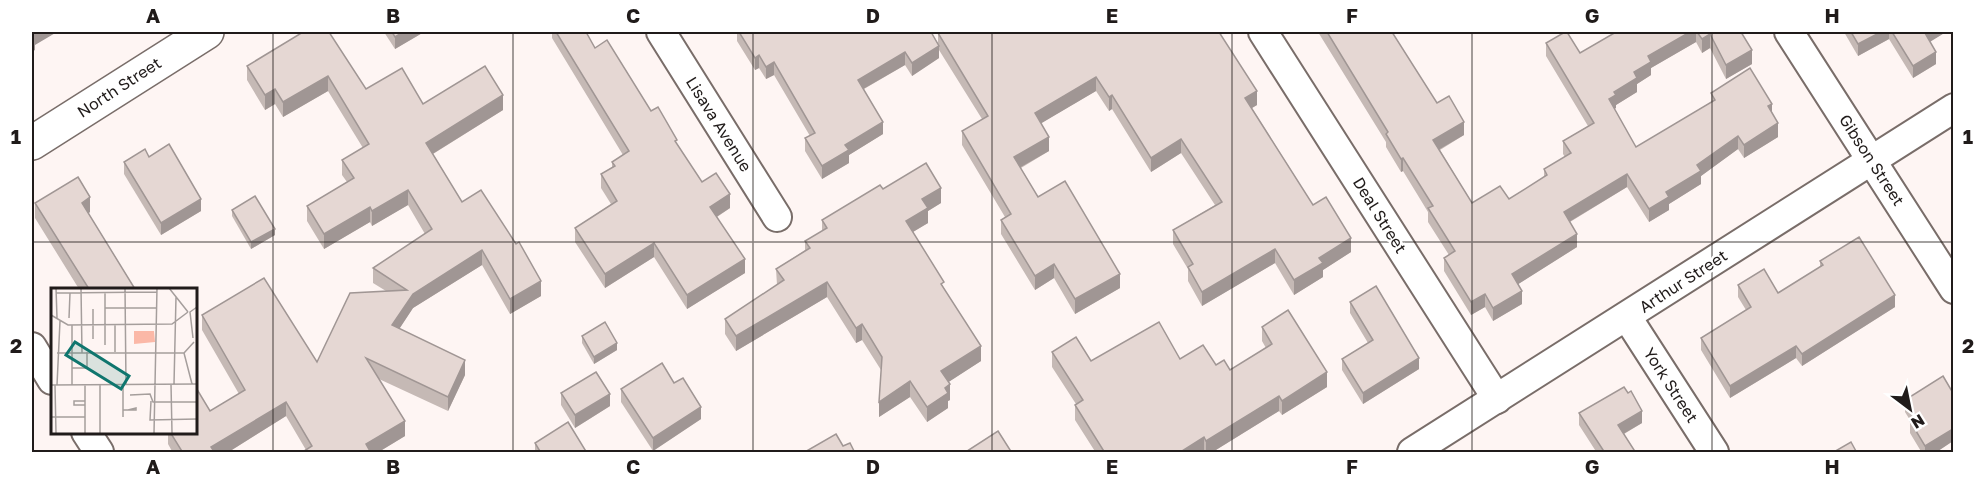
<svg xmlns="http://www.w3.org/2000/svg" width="1985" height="484" font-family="'Golos Text',sans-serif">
  <rect width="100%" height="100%" fill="#fef5f3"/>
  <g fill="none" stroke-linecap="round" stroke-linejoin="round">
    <g stroke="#796d69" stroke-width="32">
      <g id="minor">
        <path d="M661,32L777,217"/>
        <path d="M1263,32L1497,399"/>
        <path d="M1789,32L1954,289"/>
        <path d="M1627,317L1714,452"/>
        <path d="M32,347L52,380"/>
        <path d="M86,432L99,452"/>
        <path d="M1412,452L1954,108"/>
      </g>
    </g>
    <g stroke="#796d69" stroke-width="36">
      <path id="tertiary" d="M32,143L207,32"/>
    </g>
    <use href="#minor" stroke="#fff" stroke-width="28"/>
    <use href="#tertiary" stroke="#fff" stroke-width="33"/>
  </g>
  <g fill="#c5b9b5">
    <path d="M303,32L366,89L423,104L503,110L433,154L462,202L541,296L510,314L482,265L413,308L399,329L465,375L448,411L379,379L405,436L377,453H301L306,450L286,416L227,453H173L168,444V432H195L210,411L239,394L202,330V315L317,362L386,291L373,283V268L425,234L408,205L372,226L370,222L324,249L307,221V206L347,182L342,175V160L363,148L328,91L283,117L275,104L265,110L247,80V66Z"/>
    <path d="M384,32H424L395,49Z"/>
    <path d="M552,32H556L595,48L651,111L677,144L702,182L730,208L717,217L745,273L687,309L654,257L605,288L575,242V228L611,204L601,188V174L612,167V162L623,155L552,38Z"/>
    <path d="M737,32H931L938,43V33L1220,32L1257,105L1252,108L1313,205L1351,252L1323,270V277L1294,295L1275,263L1202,306L1188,281V269L1173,244V230L1215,205L1181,153L1151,172L1112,109L1109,111L1096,91L1041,123L1049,151L1021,168L1038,197L1120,288L1075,314L1054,278L1035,290L1001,234V220L1005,217L962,145V131L982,119L939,50V58L912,76L905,65L864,89L883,134L849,155V163L822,179L805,151V138L810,136L774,75L766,79L759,68L755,70L737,41Z"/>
    <path d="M1318,32H1392L1437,103L1464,135L1440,150L1472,203L1509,199L1544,178V169L1565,157L1563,154V141L1588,126L1546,56V43L1580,53L1616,32H1741L1752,64L1726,79L1710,48L1702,53L1696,42L1651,68V75L1637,84V92L1616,105V108L1614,109L1636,147L1711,102V93L1772,113L1778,137L1744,158L1738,149L1701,176V184L1669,204V210L1649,222L1627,187L1570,222L1577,247L1518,284L1522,304L1493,321L1485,307L1471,315L1444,271V258L1449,255L1428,222V212L1403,171L1401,172L1386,147V142Z"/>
    <path d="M1844,32H1946L1930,41L1936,64L1913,78L1889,39L1858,56Z"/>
    <path d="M124,162L201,211L161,235L124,174Z"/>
    <path d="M35,203L90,212L88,213L135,289H79L35,218Z"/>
    <path d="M941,203L928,211V223L913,232L944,288L981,361L948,382L950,400L948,401V408L927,422L910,397L879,417L881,370L862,340L856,343L827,297L736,351L725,334V319L777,285L776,269L805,250V241L822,231V220Z"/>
    <path d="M232,210L275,235L251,249L232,216Z"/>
    <path d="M1820,261L1895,307L1802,366L1796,358L1730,398L1701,350V338L1746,310L1738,297V285L1778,293L1820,267Z"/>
    <path d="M1350,302L1419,369L1363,404L1342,370V359L1368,343L1350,313Z"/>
    <path d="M1262,327L1327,387L1282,415L1279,411L1211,453L1204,452L1202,453H1096L1075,420V405L1076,404L1052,367V352L1091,361L1180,359L1216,365L1230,370L1266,348L1262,341Z"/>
    <path d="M582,336L617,350L594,364L582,343Z"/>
    <path d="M674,383L701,419L653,451L621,402V389Z"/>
    <path d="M561,393L610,406L575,428L561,405Z"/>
    <path d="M1905,400L1953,441L1935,453H1922L1910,433V420L1905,412Z"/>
    <path d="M1579,413L1642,423L1624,434L1636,453H1597L1579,425Z"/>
    <path d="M535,443L587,453H535Z"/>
  </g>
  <g fill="#a09694">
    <path d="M37,32H57L35,45V50L32,52V40L33,34Z"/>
    <path d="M403,32H424L395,49V37Z"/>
    <path d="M1690,32H1696V42L1651,68V75L1637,84V92L1616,105V108L1609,112V99L1634,72L1648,56Z"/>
    <path d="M1881,32H1889V39L1858,56V44Z"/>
    <path d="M1927,32H1946L1925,45V33Z"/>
    <path d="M1710,34V48L1702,53V39Z"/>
    <path d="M939,46V58L912,76V63Z"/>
    <path d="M1752,50V64L1726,79V65Z"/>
    <path d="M905,52V65L858,92V80Z"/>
    <path d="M1936,52V64L1913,78V66Z"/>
    <path d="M759,55V68L755,70V58Z"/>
    <path d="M774,62V75L766,79V67Z"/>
    <path d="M328,76V91L283,117V102Z"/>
    <path d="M1096,77V91L1035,127V113Z"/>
    <path d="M275,89V104L265,110V95Z"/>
    <path d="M1257,91V105L1245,112V98Z"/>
    <path d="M503,95V110L426,158V143Z"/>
    <path d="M1112,95V109L1109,111V97Z"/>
    <path d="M1772,104V117L1768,106Z"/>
    <path d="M883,122V134L849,155V163L822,179V166L845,145Z"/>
    <path d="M1464,122V135L1433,153V140Z"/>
    <path d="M1778,123V137L1744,158V145Z"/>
    <path d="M1738,136V149L1701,176V184L1669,204V210L1649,222V209L1697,165Z"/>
    <path d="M1049,137V151L1014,171V157Z"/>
    <path d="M1181,139V153L1151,172V158Z"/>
    <path d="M1403,158V171L1401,172V159Z"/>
    <path d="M1627,174V187L1564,225V212Z"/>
    <path d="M941,188V203L928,211V223L906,236V221L922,199Z"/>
    <path d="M408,190V205L372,226V211Z"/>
    <path d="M730,194V208L710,221V207Z"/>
    <path d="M90,197V212L82,218V203Z"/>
    <path d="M201,199V211L161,235V223Z"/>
    <path d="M370,207V222L324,249V234Z"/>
    <path d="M275,229V235L251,249V242Z"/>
    <path d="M1577,234V247L1512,288V274Z"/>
    <path d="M1351,238V252L1323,270V277L1294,295V280L1319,258Z"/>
    <path d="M654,243V257L605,288V274Z"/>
    <path d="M1275,249V263L1202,306V292Z"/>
    <path d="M482,250V265L413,308L392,340V325L413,294Z"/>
    <path d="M745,259V273L687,309V295Z"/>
    <path d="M1054,264V278L1035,290V276Z"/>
    <path d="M1120,274V288L1075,314V299Z"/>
    <path d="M541,281V296L510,314V299Z"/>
    <path d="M827,282V297L736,351V336Z"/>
    <path d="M1522,291V304L1493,321V308Z"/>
    <path d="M1485,294V307L1471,315V302Z"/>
    <path d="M1895,295V307L1802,366V354Z"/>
    <path d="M862,324V340L856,343V328Z"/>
    <path d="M617,343V350L594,364V357Z"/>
    <path d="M981,346V361L941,387V371Z"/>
    <path d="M1796,346V358L1730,398V386Z"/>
    <path d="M1419,358V369L1363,404V393Z"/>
    <path d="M465,360V375L448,411V397Z"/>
    <path d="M1327,372V387L1282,415V401Z"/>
    <path d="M910,381V397L879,417V402Z"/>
    <path d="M950,384V400L948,401V408L927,422V407L945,388Z"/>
    <path d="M610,394V406L575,428V415Z"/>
    <path d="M1279,396V411L1211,453H1206V441Z"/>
    <path d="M286,402V416L227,453H211V447Z"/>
    <path d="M701,407V419L653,451V438Z"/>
    <path d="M1642,411V423L1618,437V425Z"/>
    <path d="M405,421V436L377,453H366V444Z"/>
    <path d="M1953,429V441L1935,453H1925V446Z"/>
    <path d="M1204,437V452L1202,453H1179Z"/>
  </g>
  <g fill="#e5d7d3" stroke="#a09694" stroke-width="1.5">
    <path d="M32,32H37L33,34L35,38L32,40Z"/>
    <path d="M303,32H329L366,89L402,68L423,104L485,66L503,95L426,143L462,202L481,190L516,244L519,242L541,281L510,299L482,250L413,294L392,325L465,360L448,397L366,358L405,421L366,444L371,453H301L312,446L286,402L211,447L215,453H183L170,432H195V386L210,411L245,390L202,315L264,278L317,362L350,293L407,290L373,268L432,229L408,190L372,211L370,207L324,234L307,206L354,178L342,160L369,144L328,76L283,102L275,89L265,95L247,66Z"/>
    <path d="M392,32H403L395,37Z"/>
    <path d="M556,32H586L595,48L607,40L651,111L658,107L677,140L675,141L702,182L716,173L730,194L710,207L745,259L687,295L654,243L605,274L575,228L617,201L601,174L615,166L612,162L629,151Z"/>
    <path d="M739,32H931L939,46L912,63L905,52L858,80L883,122L845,145L849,150L822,166L805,138L815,133L774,62L766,67L759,55L755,58Z"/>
    <path d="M940,32H1219L1257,91L1245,98L1313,205L1326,197L1351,238L1319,258L1323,263L1294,280L1275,249L1202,292L1188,267L1193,264L1173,230L1222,202L1181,139L1151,158L1112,95L1109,97L1096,77L1035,113L1049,137L1014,157L1038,197L1065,181L1120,274L1075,299L1054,264L1035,276L1001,220L1011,214L962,131L988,116L938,33Z"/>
    <path d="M1327,32H1392L1437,103L1449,96L1464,122L1433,140L1472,203L1500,186L1509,199L1547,175L1544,169L1571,153L1563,141L1594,123L1546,43L1565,32H1567L1580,53L1616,32H1690L1648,56L1651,62L1634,72L1637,78L1614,92L1616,95L1609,99L1636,147L1715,100L1711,93L1750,68L1772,104L1768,106L1778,123L1744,145L1738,136L1697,165L1701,171L1666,192L1669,197L1649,209L1627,174L1564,212L1577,234L1512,274L1522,291L1493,308L1485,294L1471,302L1444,258L1455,251L1428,208L1433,206L1403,158L1401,159L1386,134L1388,132Z"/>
    <path d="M1697,32H1741L1752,50L1726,65L1710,34L1702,39Z"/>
    <path d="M1851,32H1881L1858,44Z"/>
    <path d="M1892,32H1927L1925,33L1936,52L1913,66Z"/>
    <path d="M169,144L201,199L161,223L124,162L145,149L149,157Z"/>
    <path d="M926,163L941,188L922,199L928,208L906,221L944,282L941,284L981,346L941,371L950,384L945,388L948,393L927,407L910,381L879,402L882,357L862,324L856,328L827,282L736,336L725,319L784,280L776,269L810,248L805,241L827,228L822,220L880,185L883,189Z"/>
    <path d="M78,177L90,197L82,203L135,289H89L35,203Z"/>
    <path d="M255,196L275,229L251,242L232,210Z"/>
    <path d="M1859,237L1895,295L1802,354L1796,346L1730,386L1701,338L1751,307L1738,285L1764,269L1778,293L1823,265L1820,261Z"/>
    <path d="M1376,286L1419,358L1363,393L1342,359L1373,340L1350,302Z"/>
    <path d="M1288,310L1327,372L1282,401L1279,396L1206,441L1204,437L1179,453H1105L1075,405L1083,400L1052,352L1076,337L1091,361L1159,322L1180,359L1203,345L1216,365L1224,360L1230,370L1272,344L1262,327Z"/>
    <path d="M605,322L617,343L594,357L582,336Z"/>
    <path d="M662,363L674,383L683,378L701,407L653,438L621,389Z"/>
    <path d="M596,372L610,394L575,415L561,393Z"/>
    <path d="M1943,376L1953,393V429L1925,446L1910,421L1916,417L1905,400Z"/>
    <path d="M1624,387L1628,393L1631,391L1642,411L1618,425L1636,453H1605L1579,413Z"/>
    <path d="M568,422L587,453H541L535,443Z"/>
    <path d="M998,431L1012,453H964Z"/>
    <path d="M836,434L843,446L850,443L855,453H803Z"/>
    <path d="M1851,442L1857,453H1832Z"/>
  </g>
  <path fill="none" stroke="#201b1a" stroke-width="1.5" stroke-opacity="0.55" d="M273,32V452M513,32V452M753,32V452M992,32V452M1232,32V452M1472,32V452M1712,32V452M32,242H1954"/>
  <g text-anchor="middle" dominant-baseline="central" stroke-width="5" stroke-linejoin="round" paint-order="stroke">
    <g font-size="16" fill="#201b1a" stroke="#fff">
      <text transform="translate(119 87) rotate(-33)">North Street</text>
      <text transform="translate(719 124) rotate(58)">Lisava Avenue</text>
      <text transform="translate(1872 160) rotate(57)">Gibson Street</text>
      <text transform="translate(1380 215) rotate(58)">Deal Street</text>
      <text transform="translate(1683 281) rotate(-33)">Arthur Street</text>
      <text transform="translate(1671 385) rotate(57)">York Street</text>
    </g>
  </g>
  <g transform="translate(51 288)">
    <rect width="146" height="146" fill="#fef5f3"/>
    <path d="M83,43H103L104,54L83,56Z" fill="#fbb8a7"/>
    <path fill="none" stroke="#a59e9c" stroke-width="1.5" d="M5,0L6,30M30,0L31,65M74,0L75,97M118,0L137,24M54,4V57M5,5L106,4M54,20H105M42,21V51M0,27L17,37L121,36L137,24M18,30L19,5M21,37V97M64,37V64M142,50L139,24L146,19M6,65H133L143,54M133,65L141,96M21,80H36V64M120,96L121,145M123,96L125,9M0,97L146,96M4,97L5,145M6,97L9,33M34,97V145M49,97V145M72,97V129M79,107L99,106L102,114H146M34,113H23V117H34M100,113L99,132L146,131M72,122H85V120L77,122M0,129H34M103,145L106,0"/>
    <path fill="#0f766e" fill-opacity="0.15" stroke="#0f766e" stroke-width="3" d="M24,54L78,88L70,101L15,67Z"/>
    <rect width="146" height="146" fill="none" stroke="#201b1a" stroke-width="3"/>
  </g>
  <rect width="1985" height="484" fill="none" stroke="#ffffff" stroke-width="66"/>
  <g transform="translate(1910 409) rotate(148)" stroke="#ffffff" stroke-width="4.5" paint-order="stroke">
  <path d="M0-4.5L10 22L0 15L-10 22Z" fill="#201b1a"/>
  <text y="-9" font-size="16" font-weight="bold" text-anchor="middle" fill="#201b1a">N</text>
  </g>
  <rect x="33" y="33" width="1919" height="418" fill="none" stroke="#201b1a" stroke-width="2"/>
  <g font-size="20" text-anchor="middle" font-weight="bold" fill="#201b1a">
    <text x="153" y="23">A</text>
    <text x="393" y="23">B</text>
    <text x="633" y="23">C</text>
    <text x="873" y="23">D</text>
    <text x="1112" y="23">E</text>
    <text x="1352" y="23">F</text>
    <text x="1592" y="23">G</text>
    <text x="1832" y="23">H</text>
    <text x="16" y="144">1</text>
    <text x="1968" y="144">1</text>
    <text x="16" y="353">2</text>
    <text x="1968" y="353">2</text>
    <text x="153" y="474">A</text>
    <text x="393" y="474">B</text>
    <text x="633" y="474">C</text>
    <text x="873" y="474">D</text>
    <text x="1112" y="474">E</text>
    <text x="1352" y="474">F</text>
    <text x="1592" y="474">G</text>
    <text x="1832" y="474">H</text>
  </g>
</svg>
